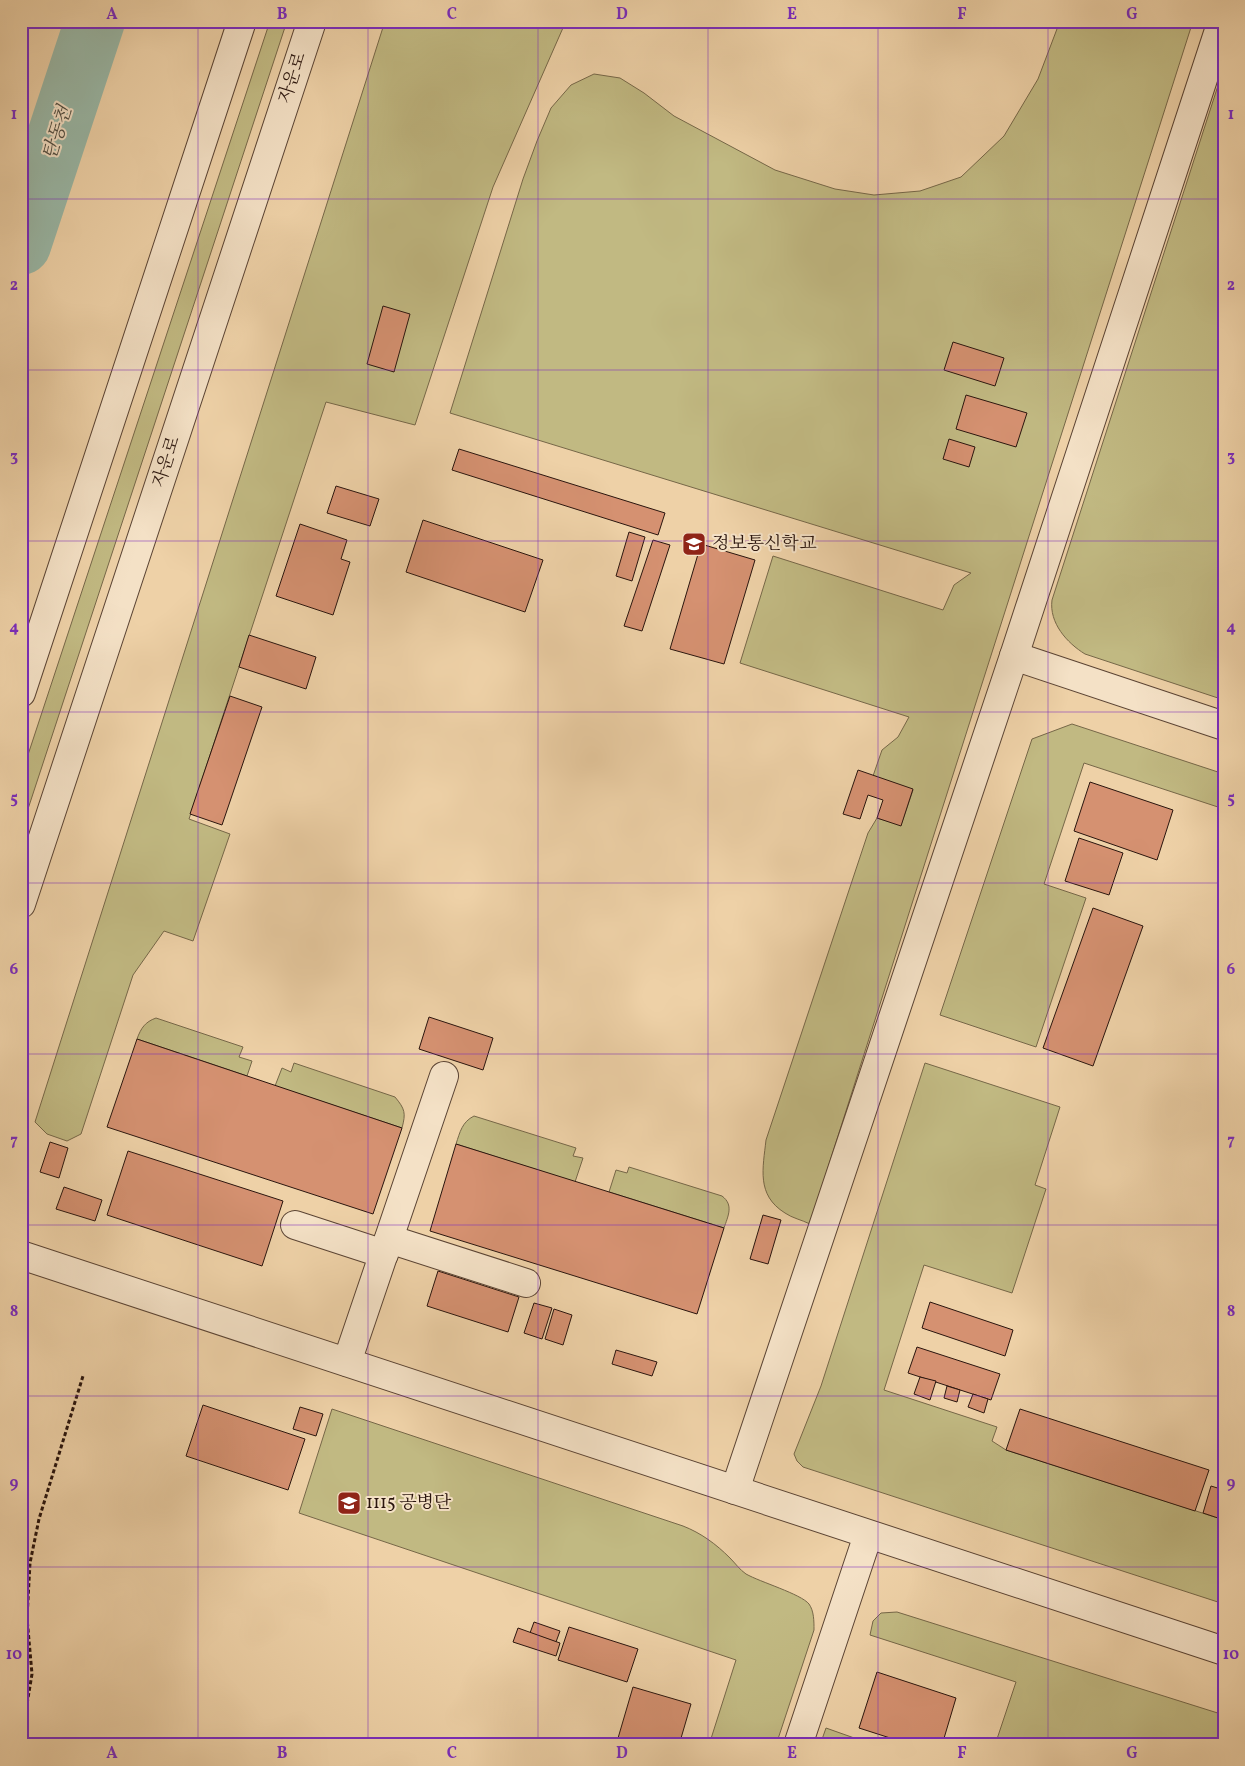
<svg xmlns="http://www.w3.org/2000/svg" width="1245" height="1766" font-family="Vollkorn,'Noto Serif KR',serif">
  <rect width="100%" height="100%" fill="#eed1a7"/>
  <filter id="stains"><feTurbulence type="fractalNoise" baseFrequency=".004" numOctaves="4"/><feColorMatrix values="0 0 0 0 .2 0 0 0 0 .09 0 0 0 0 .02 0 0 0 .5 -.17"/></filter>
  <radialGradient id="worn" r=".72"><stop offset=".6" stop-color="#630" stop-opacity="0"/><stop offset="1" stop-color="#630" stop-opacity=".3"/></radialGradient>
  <g fill="#c1b982" stroke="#766748">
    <path d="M270,21H287L26,815L21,814V776Z"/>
    <path d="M385,21H566L493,187L415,425L326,402L189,819L230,834L193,941L164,931L133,975L81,1134L67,1141L47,1134L35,1122Z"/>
    <path d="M1060,21H1193L810,1224C802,1220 792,1218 785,1213C756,1195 763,1168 766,1140L868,833L877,818L901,825L913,790L873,776L882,750L898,737L909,717L740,663L773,556L943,610L954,585L971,573L450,413L523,179L537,141L551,108L571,85L594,74L620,78L644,93L674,116L775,170L835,189L874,195L920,191L961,177L1004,136L1038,79Z"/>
    <path d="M1224,67V700L1085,654C1067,643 1049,623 1052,600Z"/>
    <path d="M1072,724L1224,774V809L1084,763L1044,884L1086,898L1036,1047L940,1015L1032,739Z"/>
    <path d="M156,1018L243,1047L239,1057L252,1061L247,1076L137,1039C141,1028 145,1022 156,1018Z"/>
    <path d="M294,1063L395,1097C405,1109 406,1113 402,1128L275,1086L282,1068L291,1072Z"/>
    <path d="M925,1063L1060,1107L1035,1185L1046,1189L1012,1293L924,1265L884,1390L997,1427L992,1441L1006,1450L1224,1520V1604L803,1467L797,1461L794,1454L821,1386Z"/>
    <path d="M474,1116L576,1148L573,1156L583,1158L575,1182L456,1144C460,1132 462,1122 474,1116Z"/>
    <path d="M629,1167L722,1196C734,1205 728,1216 724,1228L609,1192L616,1170L627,1173Z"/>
    <path d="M332,1409L683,1526C701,1533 716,1544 730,1558C735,1563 740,1570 746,1574C760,1582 801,1594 809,1604C814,1611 814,1621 814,1630L776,1745H709L736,1660L299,1513Z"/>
    <path d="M897,1612L1224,1715V1745H995L1016,1682L870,1635L873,1621L881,1613Z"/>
    <path d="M826,1728L874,1745H820Z"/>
  </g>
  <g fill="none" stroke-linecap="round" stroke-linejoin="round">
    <path stroke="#99b7a6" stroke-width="60" d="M21,245L95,21"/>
  </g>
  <g fill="#d59171" stroke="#2a150e">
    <path d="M383,306L410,314L394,372L367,364Z"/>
    <path d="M953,342L1004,358L995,386L944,370Z"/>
    <path d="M966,395L1027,413L1016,447L956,429Z"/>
    <path d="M949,439L975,447L969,467L943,459Z"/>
    <path d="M459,449L665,513L658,535L452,470Z"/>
    <path d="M336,486L379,499L370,526L327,513Z"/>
    <path d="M423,520L543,560L525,612L406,572Z"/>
    <path d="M300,524L347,540L341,559L350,562L333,615L276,596Z"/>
    <path d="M629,532L645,537L632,581L616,576Z"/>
    <path d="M653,540L670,545L642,631L624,626Z"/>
    <path d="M701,544L755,560L724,664L670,649Z"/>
    <path d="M249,635L316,657L306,689L239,667Z"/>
    <path d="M230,696L262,707L222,825L190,814Z"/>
    <path d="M858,770L913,789L901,826L877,818L883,800L868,795L860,819L843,814Z"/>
    <path d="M1090,782L1173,810L1157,860L1074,831Z"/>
    <path d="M1079,838L1123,853L1109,895L1065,881Z"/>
    <path d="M1093,908L1143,926L1093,1066L1043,1048Z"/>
    <path d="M429,1017L493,1038L483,1070L419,1049Z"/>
    <path d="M137,1039L402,1128L373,1214L107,1127Z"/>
    <path d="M50,1142L68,1148L59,1178L40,1172Z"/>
    <path d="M456,1144L724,1228L697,1314L430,1231Z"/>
    <path d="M128,1151L283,1201L262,1266L107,1215Z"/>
    <path d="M64,1187L102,1200L95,1221L56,1209Z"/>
    <path d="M763,1215L781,1220L768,1264L750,1259Z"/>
    <path d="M438,1271L519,1297L508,1332L427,1306Z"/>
    <path d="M930,1302L1013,1330L1005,1356L922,1328Z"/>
    <path d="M534,1303L552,1308L542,1339L524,1333Z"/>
    <path d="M554,1309L572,1315L563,1345L545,1339Z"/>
    <path d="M917,1347L1000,1374L991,1400L908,1373Z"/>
    <path d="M616,1350L657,1362L652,1376L612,1364Z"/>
    <path d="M920,1377L936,1381L930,1400L914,1394Z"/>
    <path d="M947,1386L960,1390L957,1402L944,1398Z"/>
    <path d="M973,1394L988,1399L984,1413L968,1407Z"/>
    <path d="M203,1405L305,1439L288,1490L186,1456Z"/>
    <path d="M300,1407L323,1414L316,1436L293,1429Z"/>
    <path d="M1020,1409L1209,1470L1195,1511L1006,1450Z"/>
    <path d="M1211,1486L1224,1490V1520L1203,1513Z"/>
    <path d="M534,1622L560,1631L556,1642L530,1633Z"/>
    <path d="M569,1627L638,1649L627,1682L558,1660Z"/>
    <path d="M518,1628L560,1643L556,1656L513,1642Z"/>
    <path d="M877,1672L956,1698L942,1745H912L859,1728Z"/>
    <path d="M633,1687L691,1704L679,1745H616Z"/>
  </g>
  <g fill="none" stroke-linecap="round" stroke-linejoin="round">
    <g stroke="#5b4434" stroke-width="30">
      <g id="minor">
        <path d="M1014,656L1224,726"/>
        <path d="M21,693L242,21"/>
        <path d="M21,904L312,21"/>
        <path d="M295,1225L384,1254"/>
        <path d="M389,1239L526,1283"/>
        <path d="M21,1255L1224,1651"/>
        <path d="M347,1362L444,1076"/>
        <path d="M735,1490L1014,656L1222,21"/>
        <path d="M798,1745L868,1535"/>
      </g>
    </g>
    <path stroke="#2a150e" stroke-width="3" stroke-dasharray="4 2.5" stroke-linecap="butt" d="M21,1722L27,1704L32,1674L27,1618L30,1563L39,1519L83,1376"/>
    <use href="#minor" stroke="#f4e1c6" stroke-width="28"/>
  </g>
  <path fill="none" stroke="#7b2cbf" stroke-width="1" stroke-opacity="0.55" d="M198,21V1745M368,21V1745M538,21V1745M708,21V1745M878,21V1745M1048,21V1745M21,199H1224M21,370H1224M21,541H1224M21,712H1224M21,883H1224M21,1054H1224M21,1225H1224M21,1396H1224M21,1567H1224"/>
  <defs>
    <g id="university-square" transform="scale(1.25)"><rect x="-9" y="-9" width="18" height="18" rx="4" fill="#8f2418" stroke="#f4e1c6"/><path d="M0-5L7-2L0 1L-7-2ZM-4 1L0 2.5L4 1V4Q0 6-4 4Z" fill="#fff"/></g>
  </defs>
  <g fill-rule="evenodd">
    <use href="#university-square" x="694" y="544"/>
    <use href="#university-square" x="349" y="1503"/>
  </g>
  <g text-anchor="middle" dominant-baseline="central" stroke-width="4" stroke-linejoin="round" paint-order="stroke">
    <g font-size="18" fill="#2a150e" stroke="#f4e1c6">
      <text transform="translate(293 78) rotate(-72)">자운로</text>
      <text transform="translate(167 462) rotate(-72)">자운로</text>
    </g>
    <g font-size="18" fill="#2a150e" stroke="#f4e1c6" text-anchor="start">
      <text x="712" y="544">정보통신학교</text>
      <text x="366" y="1503">1115 공병단</text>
    </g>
    <g font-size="19" font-style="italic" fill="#514e43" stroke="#f4e1c6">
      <text transform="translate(58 133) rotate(-72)">탄동천</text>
    </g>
  </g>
  <rect width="1245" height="1766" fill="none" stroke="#eed1a7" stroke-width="55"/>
  <rect x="28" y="28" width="1190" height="1710" fill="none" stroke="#7b2cbf" stroke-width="2"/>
  <g font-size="16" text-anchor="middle" font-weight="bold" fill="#7b2cbf">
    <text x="112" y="19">A</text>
    <text x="282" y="19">B</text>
    <text x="452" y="19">C</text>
    <text x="622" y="19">D</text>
    <text x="792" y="19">E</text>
    <text x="962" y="19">F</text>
    <text x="1132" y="19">G</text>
    <text x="14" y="119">1</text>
    <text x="1231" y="119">1</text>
    <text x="14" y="290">2</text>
    <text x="1231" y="290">2</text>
    <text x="14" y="461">3</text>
    <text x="1231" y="461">3</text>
    <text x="14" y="632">4</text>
    <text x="1231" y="632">4</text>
    <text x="14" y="803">5</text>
    <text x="1231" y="803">5</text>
    <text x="14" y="974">6</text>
    <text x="1231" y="974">6</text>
    <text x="14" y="1145">7</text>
    <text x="1231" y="1145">7</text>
    <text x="14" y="1316">8</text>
    <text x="1231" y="1316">8</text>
    <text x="14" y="1488">9</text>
    <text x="1231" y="1488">9</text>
    <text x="14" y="1659">10</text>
    <text x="1231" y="1659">10</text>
    <text x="112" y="1758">A</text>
    <text x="282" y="1758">B</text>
    <text x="452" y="1758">C</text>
    <text x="622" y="1758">D</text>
    <text x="792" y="1758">E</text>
    <text x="962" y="1758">F</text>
    <text x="1132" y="1758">G</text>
  </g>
  <rect width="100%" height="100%" filter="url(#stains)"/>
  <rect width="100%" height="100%" fill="url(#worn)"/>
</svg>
